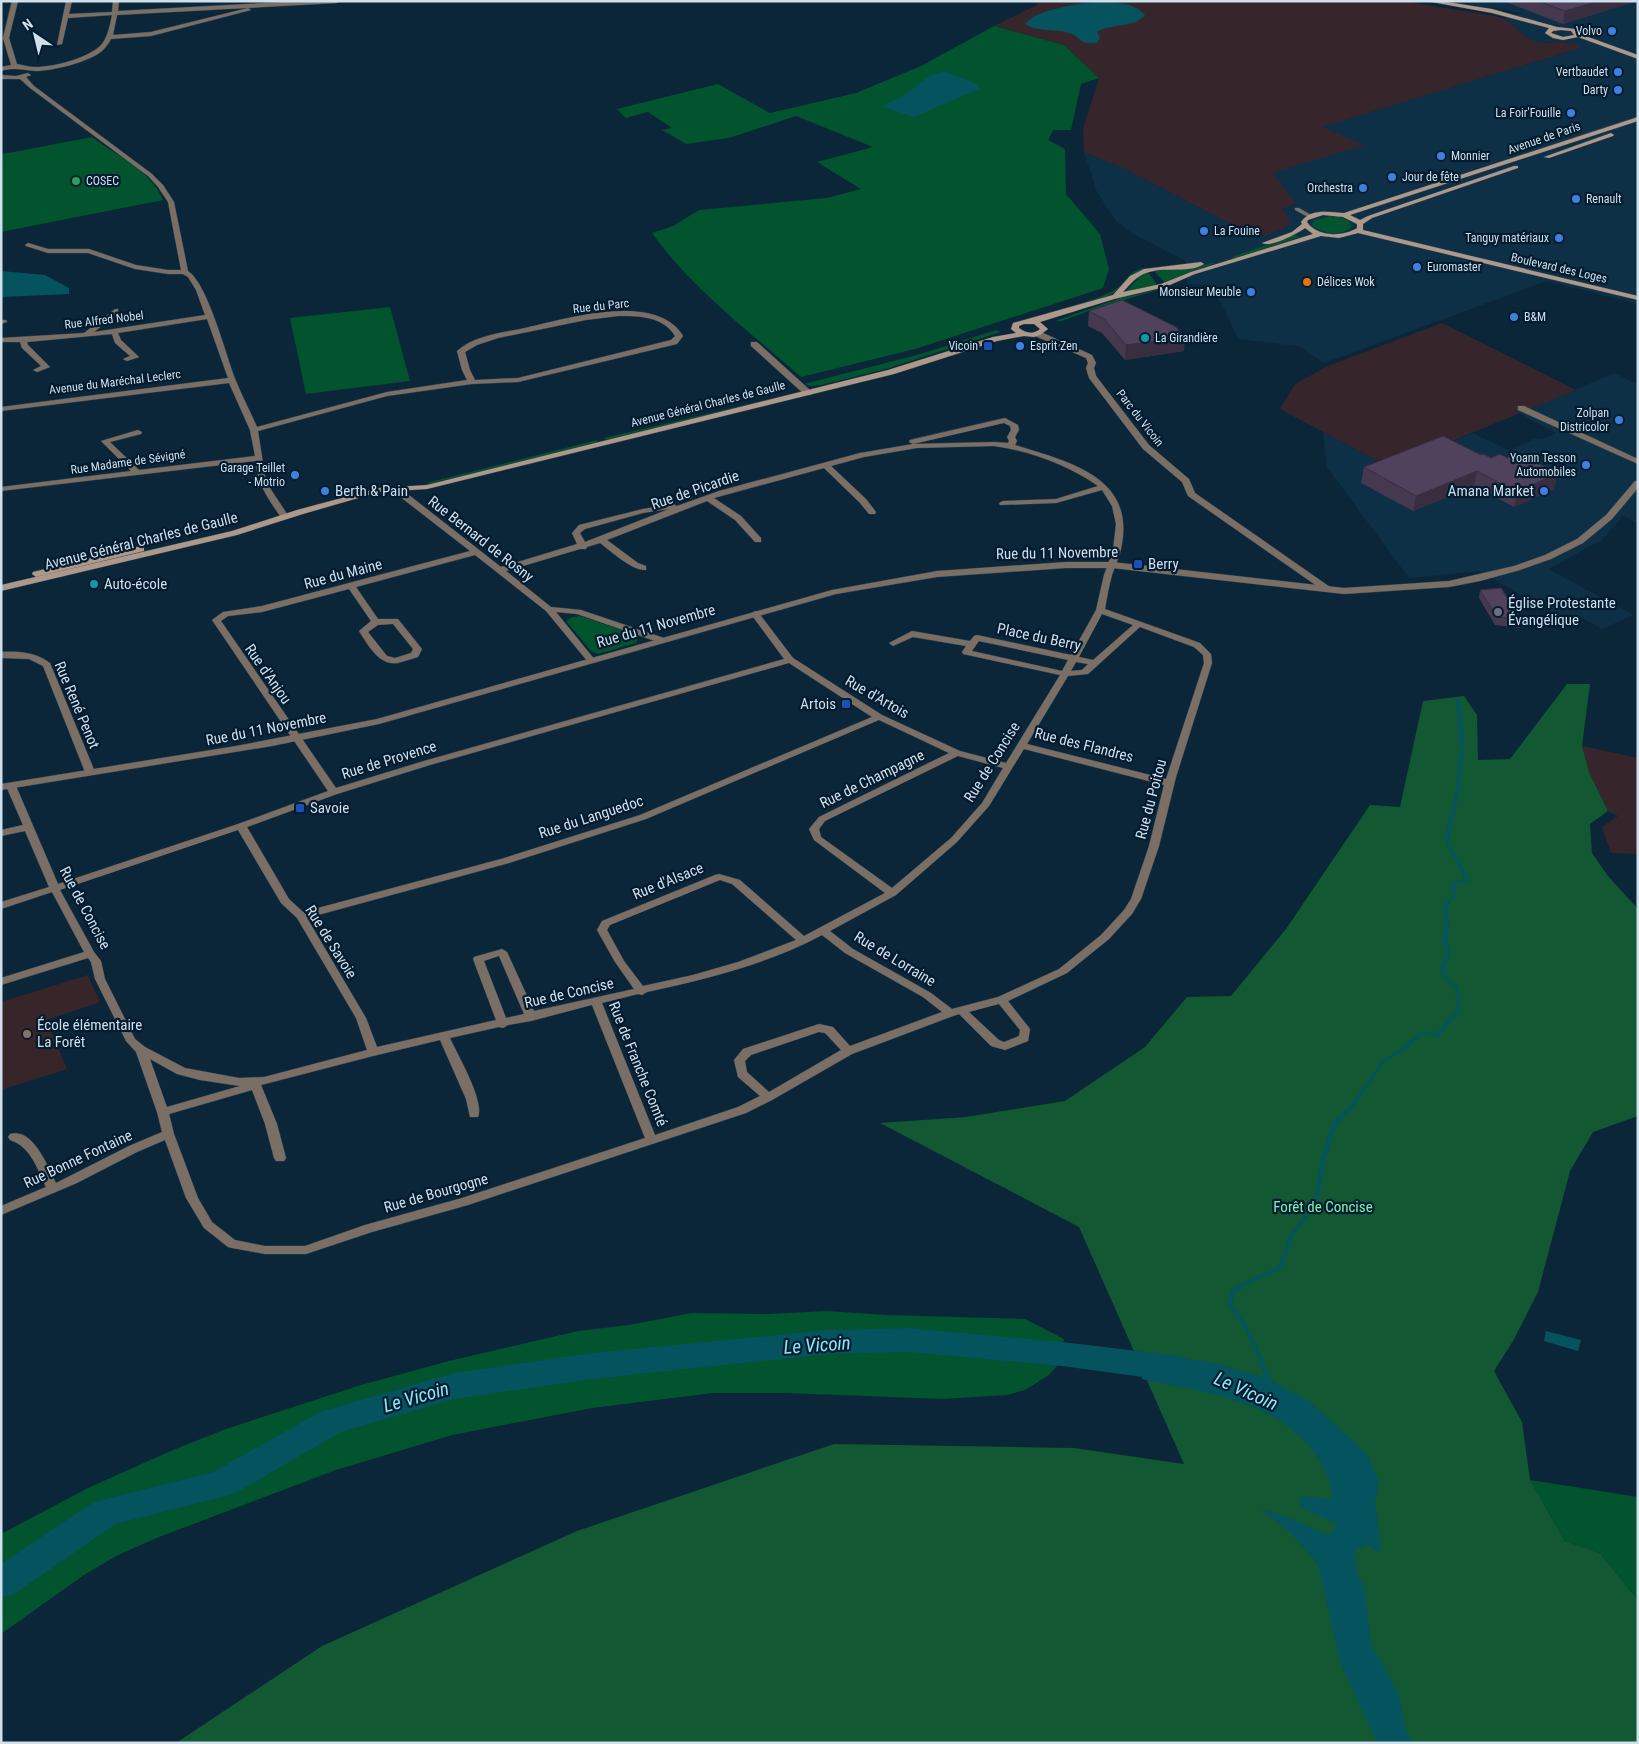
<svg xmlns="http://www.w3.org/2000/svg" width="1639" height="1744" font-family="'Roboto Condensed',sans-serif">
  <rect width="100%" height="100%" fill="#0b2639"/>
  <g fill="#0e3047">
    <path d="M1453,1H1638V304L1547,281L1324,363L1298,346L1238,339L1222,304L1206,285L1187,284L1186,261L1133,234L1116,221L1097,192L1084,152L1127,170L1254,236L1259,234L1282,209L1294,203L1271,173L1321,127L1577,49L1580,47L1563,42L1540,43L1526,37L1506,19L1521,13Z"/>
    <path d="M1615,373L1638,385V523L1623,516L1602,540L1548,569L1634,615L1602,629L1579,616L1567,621L1479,571L1409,578L1327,467L1323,432L1389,467L1473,433L1510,451L1534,439H1542L1557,433L1519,413Z"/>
  </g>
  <g fill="#37252c">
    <path d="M1031,1H1401L1495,16L1506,19L1526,37L1540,43L1563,42L1581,46L1577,49L1322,127L1364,145L1272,173L1296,203L1282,209L1289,218L1290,223L1286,227L1264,236L1259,234L1254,236L1127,170L1084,152L1083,129L1099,78L1064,45L994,26L1039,4Z"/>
    <path d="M1442,323L1576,390L1389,467L1280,409L1295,384L1328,366Z"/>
    <path d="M1582,746L1638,758V854L1611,853L1602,827L1618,816L1608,811L1589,772Z"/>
  </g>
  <path fill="#382529" d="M88,975L100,1002L46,1020L67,1069L1,1090V1002Z"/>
  <g fill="#01542d">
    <path d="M994,26L1064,45L1099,78L1081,84L1071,130H1053L1048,140L1065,149L1066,194L1100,234L1109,269L1103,288L915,349L801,377C750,332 692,289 652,233L673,226L699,210L827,198L861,189L817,162L873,147L796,116L729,138L686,144L662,130L672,128L648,112L626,118L617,109L718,84L770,113L856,93L921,66Z"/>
    <path d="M92,137C117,156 151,170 163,200L1,232V153L3,154Z"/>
    <path d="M1331,216C1339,217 1349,218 1352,226C1343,237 1321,234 1312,225L1314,220Z"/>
    <path d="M1295,235L1300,237L1232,259L1234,256Z"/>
    <path d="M1210,263H1216L1195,270L1165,283L1154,271L1197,267Z"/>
    <path d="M1143,268L1145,270C1132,274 1128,283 1117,291C1108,299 1053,316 1042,315C1064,307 1096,301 1116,289C1127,281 1128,272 1143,268Z"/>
    <path d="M1148,272L1158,286L1123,293C1133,287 1136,277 1148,272Z"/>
    <path d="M1161,289L1097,308L1062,321H1055L1120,298Z"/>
    <path d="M390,307L410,381L306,394L290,318Z"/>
    <path d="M996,330L1001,332L886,369L821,385L811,386L804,384L917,355Z"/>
    <path d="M792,394L606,440L604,438Z"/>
    <path d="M597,440L598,442L428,484L426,483Z"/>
    <path d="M580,616L636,635L638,638L636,643L598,654L591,651L566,621L572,617Z"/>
    <path d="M827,1311L887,1315L1025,1319L1064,1339L1062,1354L1057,1366L1049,1375L1025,1390L1007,1395L943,1399L787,1393H713L592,1408L452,1435L336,1470L159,1537L118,1555L84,1575L1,1634V1534L90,1487L173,1450L226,1429L361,1385L449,1361L578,1331L629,1325L691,1313L768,1314Z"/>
    <path d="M1530,1480L1638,1497V1600L1600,1553L1565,1541Z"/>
  </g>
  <path fill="#115833" d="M1567,684H1590L1582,746L1589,772L1608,811L1590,824L1592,853L1608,876L1638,909V1116L1593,1132L1570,1171L1538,1292L1513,1341L1494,1371L1522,1422L1530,1480L1565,1541L1600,1553L1638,1600V1743H176L322,1646L577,1531L834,1444L1074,1448L1184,1464L1079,1227L880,1123L966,1117L1065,1101L1145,1047L1187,997L1231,996L1286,929L1370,805L1400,807L1423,701L1464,696L1477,715L1478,760L1510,759Z"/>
  <g fill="#04535e">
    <path d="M1102,2C1118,3 1133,2 1145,15C1135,28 1111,23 1097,32L1100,38L1097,43C1078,44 1084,40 1072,34C1057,28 1039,33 1025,24C1037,8 1084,3 1102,2Z"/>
    <path d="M945,71L977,84L979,89L914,117L884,107V105C892,101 902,97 909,92C923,81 926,75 945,71Z"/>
    <path d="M1,271L45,275L69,288V294L1,297Z"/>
    <path d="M1456,698L1460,700L1464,738L1461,784L1451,828L1449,842L1470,881L1456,883L1455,897L1447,906L1449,923L1447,942L1451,952C1445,968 1439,976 1458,986L1460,1011L1439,1036L1436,1037L1424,1033L1410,1046L1385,1062L1352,1109L1337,1124L1326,1156L1317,1204L1293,1236L1282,1269L1250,1283L1235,1294L1232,1304L1248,1326L1272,1381L1310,1402L1366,1453L1379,1482L1375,1501L1381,1552C1370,1549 1364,1540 1355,1534L1353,1536L1341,1531L1343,1527L1299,1506L1300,1496L1332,1499C1331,1480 1325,1467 1313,1451C1274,1399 1201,1392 1142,1379L1145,1355L1212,1362L1266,1378L1245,1329L1228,1305L1230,1291L1246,1281L1278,1267L1289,1236L1314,1203L1321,1158L1333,1121L1350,1106L1382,1061L1407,1044L1420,1032L1425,1031L1435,1034C1443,1027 1449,1017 1457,1009L1455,988C1438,974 1438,972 1447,952L1442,942L1445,924L1443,905L1452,896V882L1465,879L1446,843L1445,836L1457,785L1460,748Z"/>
    <path d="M1546,1331L1581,1340L1578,1351L1544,1341Z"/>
    <path d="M1260,1508L1295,1520L1336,1539L1339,1536L1350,1542L1347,1549L1354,1554L1358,1575L1364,1586L1371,1644L1399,1695L1405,1729L1413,1743H1378L1341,1665L1318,1564L1290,1532Z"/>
  </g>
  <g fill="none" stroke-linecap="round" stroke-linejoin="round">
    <g fill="#04535e" fill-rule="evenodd">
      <path d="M908,1328L1062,1342L1180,1356L1192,1360L1196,1369L1192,1378L1180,1382L1062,1366L908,1352L828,1354L592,1379L454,1399L341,1432L234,1494L116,1524L14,1594L1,1598V1564L94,1502L213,1472L318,1413L330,1409L454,1373L592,1353L828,1330Z"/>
      <path d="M1355,1487L1367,1491C1375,1507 1373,1530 1365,1546L1357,1549L1353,1557L1358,1571L1353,1581L1340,1586L1327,1581L1317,1556L1333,1529L1336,1528L1338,1501L1343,1491Z"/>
    </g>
    <g stroke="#2a4456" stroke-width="1">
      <g id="minor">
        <path d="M12,1H18L9,38L17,64C23,65 29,67 36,67C53,67 90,58 102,44C108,36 110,25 112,15L68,18L62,44L57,45L66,1H72L69,14L112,12L113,1H119L118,11L302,1H340L337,3L117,15L113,35L151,32L248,8L251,10L151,36L111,39C109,43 106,47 102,51C89,62 52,71 36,71C23,70 14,67 1,71V67L11,65L3,38Z"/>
        <path d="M28,73L31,75L26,77L34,86L152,174L163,185L174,202L188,271C208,284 226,356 236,381C242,396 250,411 257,427L387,392L467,380L462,370L457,351C475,335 502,333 525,328C566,319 656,291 683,336L677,344L518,382L472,384L387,396L258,431L265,476L270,488L289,517L285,519H282C268,498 258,486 255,461L1,491V487L131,471L101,441L138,430L142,432L141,434L110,442L139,470L255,456L250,430L229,383L1,411V407L228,378L207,319L118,333L121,340L139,357L127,361L123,359L130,356L115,343L112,334L27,342L28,345L50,367L37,372L33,370L41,366L22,348L20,342H1V338L84,333L115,309H118V313L94,332L205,315L196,290L188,277L183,274H168L135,269L88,253H48L26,246L25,245L28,243L48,249H89L136,265L168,270H181L168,202L158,187L148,176L30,88L20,79H1V75L16,76ZM618,316C639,316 663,316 675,336L671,340L518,378L475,380L470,370L465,352L477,345L498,338L586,320Z"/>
        <path d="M1295,208H1299L1313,216L1308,217L1295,210Z"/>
        <path d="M1,320H6L7,322L1,324Z"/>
        <path d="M1035,332H1041L1092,355L1096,363L1094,368L1096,376L1149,445L1189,479L1195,493L1330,587L1331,589L1330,591H1324L1188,496L1182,482L1143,449L1089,378L1086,368L1088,363L1086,358L1035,336Z"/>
        <path d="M751,342H757L811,391V395H805L751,346Z"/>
        <path d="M1518,406H1524L1638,459V464L1518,410Z"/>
        <path d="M1005,418L1018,425L1019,430L1015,437L1017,441L1015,445C1068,462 1137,476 1121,549C1119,558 1115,566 1112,575C1109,586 1107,597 1105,609L1200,643L1211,654L1212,663L1176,777L1159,846L1141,899L1132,914L1109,939L1067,973L1008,1001L1030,1029L1028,1041L1005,1050L991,1046L959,1014L953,1016L852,1054L772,1100L746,1113L468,1205L372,1232L306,1254H265L232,1248L228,1247L204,1228L186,1198L165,1140L137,1152L77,1183L1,1215V1206L46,1187C37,1168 31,1147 10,1140L8,1137L10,1134C33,1127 48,1167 56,1183L129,1146L162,1132L157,1112L136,1052L126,1041L95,979L91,962L88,958L1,985V978L84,952L52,892L1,909V902L49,887L25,831L1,836V830L23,825L6,786L8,784L11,783L16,786L58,884L238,824L328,791L212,620L223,612L262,606L470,551L394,492V488H400L501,567L577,544L572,533L579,525L643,509L673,504L677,506L719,491L860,453L913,444L909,442L910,440ZM1004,423L1010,426L1011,430L1007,437L1009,441L1008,443L994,442L913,444ZM994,446C1030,451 1068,465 1098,486L1056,499L1003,501L999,503L1000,505L1056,503L1102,490L1112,506L1116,524L1113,550L1104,575L1096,610L1071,655L977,635L974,636L970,641L912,631L889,643L893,646L913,637L966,646L962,652L963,654L1060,675L1006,763L960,751L882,715L793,658L758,612L755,611L751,614L784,659L424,761L336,788L221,621L228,616L262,612L349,589L371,621L359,631C368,645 379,666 398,663L418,657L422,649L398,619H378L356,587L475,555L546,611L588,662L591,663L595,660L556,612L577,614L658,642L661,643L665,640L664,638L581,610L551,607L506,571L580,549H586L587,547L600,543C611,551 632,571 646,570V566L638,563L607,540L707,501L735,520L755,542H761V538L741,516L714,498L824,468L860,503L869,514H875L876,512L866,499L831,466L864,457L917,448ZM669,509L585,542L580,533L585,529L643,513ZM1102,614L1133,625L1093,660L1079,657ZM393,624L413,649L411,653L395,658L387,656L368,632L378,625ZM1140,627L1194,647L1203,655L1204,663L1166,779L1027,744L1068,676L1088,674ZM979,641L1068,660L1062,671L972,651ZM1076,662L1088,664L1082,670L1071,671ZM789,663L872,717L640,815L501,859L303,912L289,899L247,827L337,794L430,765ZM879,720L949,753L819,817L809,829L814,840L885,893L804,936L740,880L719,874L715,875L602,921L597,930L615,962L634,989L534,1011L507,952L502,949L474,957L473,959L496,1020L377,1047L366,1018L307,918L509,863L646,819ZM1024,749L1164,785L1149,846L1131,899L1124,910L1101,935L1059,969L998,997L952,1009L931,993L853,949L830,931L896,895L957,842L989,806ZM958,756L1003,768L982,803L951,838L892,888L821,837L819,829L825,821ZM238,830L281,903L297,918L356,1018L367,1050L264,1077L239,1078L185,1068L145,1047L135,1039L105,979L101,961L94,952L60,890ZM720,880L732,884L796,940L738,962L693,975L643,986L624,961L607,930L610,925ZM822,935L845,953L923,997L942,1012L850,1046L833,1027L819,1024L743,1049L734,1060L738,1077L760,1096L738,1107L655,1135L602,1003L638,994L642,995L647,992C706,979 768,964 822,935ZM499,956L524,1014L506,1018L484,961ZM999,1004L1020,1030L1019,1036L1004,1042L999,1040L969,1012ZM592,1005L645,1138L462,1198L365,1225L305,1246H265L235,1240L212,1222L198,1198L174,1134L169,1114L252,1090L265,1124L274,1158L276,1161H284L286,1158L277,1124L261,1085L373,1056L440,1040L466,1099L470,1117H478C485,1101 457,1054 450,1038L499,1027L503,1028L508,1025L531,1021ZM819,1032L825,1033L841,1050L769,1092L747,1072L745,1061L751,1055ZM150,1059L177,1074L200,1080L240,1086L167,1107Z"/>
        <path d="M1,652C18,651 36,652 50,663L95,772L93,774L90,775L85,772L43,666L29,659L1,658Z"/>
      </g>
    </g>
    <g stroke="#2a4456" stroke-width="1">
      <path id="tertiary" d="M1635,481H1638V488L1612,519L1583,543L1551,559L1520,570L1480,581L1449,587L1344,594L1112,568H1066L937,577L836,594L379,724L272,746L1,790V784L236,746L377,719L832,590L937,571L1066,562H1112L1344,588L1449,581L1514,566L1545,555L1577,539L1606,515Z"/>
    </g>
    <g stroke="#2a4456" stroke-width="1">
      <g id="secondary">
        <path d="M1426,1H1441L1492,9L1557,27L1575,29L1580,34L1638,55V59L1578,37L1563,40L1553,38L1545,33L1549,28L1492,13ZM1561,30L1571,31L1574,35L1563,37L1551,33L1553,31Z"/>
        <path d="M1638,117V121L1350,215L1360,220L1368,216L1514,166H1518V168L1372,218L1363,224V230L1638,296V300L1358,233L1339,238L1321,236L1195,274L1165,287L1114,299L1040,322L1048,329L1040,335L1034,337L1024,336L997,341L894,374L427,489L379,492L303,514L237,535L1,591V585L232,531L297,510L379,488L427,485L888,370L993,337L1016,333L1011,329L1013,323L1113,295L1130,276L1144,269L1201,262L1204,264C1187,275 1159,264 1140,276C1133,280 1128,287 1123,292L1161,284L1191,272L1313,234L1305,228C1297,234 1270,248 1262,243L1292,232L1302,224L1301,222C1310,208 1330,212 1344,213ZM1323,215L1343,217L1357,224V228C1343,237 1317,237 1307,222L1308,220ZM1024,324H1034L1040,329C1033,335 1026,333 1019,328V326Z"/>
        <path d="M1611,133L1614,135L1613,136L1549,158L1544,157Z"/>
        <path d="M141,546L144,547V551L36,577L32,574L33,572Z"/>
      </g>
    </g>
    <use href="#minor" fill="#7b6e64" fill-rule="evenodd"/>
    <use href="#tertiary" fill="#7b6e64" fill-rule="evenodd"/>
    <use href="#secondary" fill="#ad9889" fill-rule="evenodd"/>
  </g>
  <g fill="#45384f">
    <path d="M1503,1H1637L1563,24Z"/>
    <path d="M1089,311L1184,351L1125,360L1102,333L1088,326Z"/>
    <path d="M1481,455L1554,489L1514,507L1474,486L1413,511L1361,483L1364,467Z"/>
    <path d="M1480,590L1521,620L1520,628L1495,625L1479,598Z"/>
  </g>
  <g fill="#382e40">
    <path d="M1599,1H1637L1563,24L1565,11Z"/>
    <path d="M1185,337L1184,351L1125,360L1126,345Z"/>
    <path d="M1477,471L1474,486L1413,511L1416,496Z"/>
    <path d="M1558,473L1554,489L1514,507L1517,492Z"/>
  </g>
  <g fill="#50415c" stroke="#382e40">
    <path d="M1538,1H1599L1565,11Z"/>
    <path d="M1122,300L1176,327L1185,337L1126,345L1104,319L1089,311Z"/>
    <path d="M1443,436L1481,455L1483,454L1491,458L1500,454L1507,458L1517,453L1558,473L1517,492L1477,471L1416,496L1364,467Z"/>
    <path d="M1501,588L1521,620L1497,617L1480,590Z"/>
  </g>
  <g fill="#3f7fe0" stroke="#031c2f" stroke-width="2">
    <circle cx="1612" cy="31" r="5"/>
    <circle cx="1618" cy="72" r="5"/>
    <circle cx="1618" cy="90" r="5"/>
    <circle cx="1571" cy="113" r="5"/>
    <circle cx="1441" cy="156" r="5"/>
    <circle cx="1392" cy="177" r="5"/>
    <circle cx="1363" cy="188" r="5"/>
    <circle cx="1576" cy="199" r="5"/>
    <circle cx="1204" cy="231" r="5"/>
    <circle cx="1559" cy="238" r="5"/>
    <circle cx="1417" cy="267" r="5"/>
    <circle cx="1251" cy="292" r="5"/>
    <circle cx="1514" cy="317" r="5"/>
    <circle cx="1020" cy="346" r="5"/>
    <circle cx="1619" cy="420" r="5"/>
    <circle cx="1586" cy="465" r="5"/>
    <circle cx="295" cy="475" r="5"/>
    <circle cx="325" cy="491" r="5"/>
    <circle cx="1544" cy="491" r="5"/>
  </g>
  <circle fill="#2e9e5b" stroke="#031c2f" stroke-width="2" cx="76" cy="181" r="5"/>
  <circle fill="#e8710a" stroke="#031c2f" stroke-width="2" cx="1307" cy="282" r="5"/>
  <g fill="#0f9aa8" stroke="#031c2f" stroke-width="2">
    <circle cx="1145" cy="338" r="5"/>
    <circle cx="94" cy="584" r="5"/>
  </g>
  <g fill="#1a4fb4" stroke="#031c2f" stroke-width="2">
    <rect x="983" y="341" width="10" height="10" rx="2.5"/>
    <rect x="1133" y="559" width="10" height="10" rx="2.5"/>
    <rect x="841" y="699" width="10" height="10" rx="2.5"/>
    <rect x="295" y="803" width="10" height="10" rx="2.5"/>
  </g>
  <circle fill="#6b7280" stroke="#031c2f" stroke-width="2" cx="1498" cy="612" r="5"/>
  <circle fill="#8d6e63" stroke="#031c2f" stroke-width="2" cx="27" cy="1034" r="5"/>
  <g text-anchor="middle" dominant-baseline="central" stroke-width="4.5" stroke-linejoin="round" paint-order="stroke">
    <g font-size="12" fill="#cfdfec" stroke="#031c2f" text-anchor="end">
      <text x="1602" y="31">Volvo</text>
      <text x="1608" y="72">Vertbaudet</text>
      <text x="1608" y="90">Darty</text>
      <text x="1561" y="113">La Foir'Fouille</text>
      <text x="1451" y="156" text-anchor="start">Monnier</text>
      <text x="1402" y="177" text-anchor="start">Jour de fête</text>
      <text x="86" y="181" text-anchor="start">COSEC</text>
      <text x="1353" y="188">Orchestra</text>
      <text x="1586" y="199" text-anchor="start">Renault</text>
      <text x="1214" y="231" text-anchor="start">La Fouine</text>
      <text x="1549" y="238">Tanguy matériaux</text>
      <text x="1427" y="267" text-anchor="start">Euromaster</text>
      <text x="1317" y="282" text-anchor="start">Délices Wok</text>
      <text x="1241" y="292">Monsieur Meuble</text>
      <text x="1524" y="317" text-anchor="start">B&amp;M</text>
      <text x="1155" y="338" text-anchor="start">La Girandière</text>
      <text x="978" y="346">Vicoin</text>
      <text x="1030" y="346" text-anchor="start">Esprit Zen</text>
      <text x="1609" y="413">Zolpan<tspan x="1609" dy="14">Districolor</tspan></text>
      <text x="1576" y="458">Yoann Tesson<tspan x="1576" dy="14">Automobiles</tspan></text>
      <text x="285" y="468">Garage Teillet<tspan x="285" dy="14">- Motrio</tspan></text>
    </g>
    <g font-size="12" fill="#cfdfec" stroke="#031c2f">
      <text transform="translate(1544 138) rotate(-19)">Avenue de Paris</text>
      <text transform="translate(1559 268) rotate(13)">Boulevard des Loges</text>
      <text transform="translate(601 306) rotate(-6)">Rue du Parc</text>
      <text transform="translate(104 320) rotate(-7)">Rue Alfred Nobel</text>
      <text transform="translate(115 382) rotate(-7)">Avenue du Maréchal Leclerc</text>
      <text transform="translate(708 404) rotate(-14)">Avenue Général Charles de Gaulle</text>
      <text transform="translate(1140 418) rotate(52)">Parc du Vicoin</text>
      <text transform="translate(128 462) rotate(-8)">Rue Madame de Sévigné</text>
    </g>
    <g font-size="15" fill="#cfdfec" stroke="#031c2f">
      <text transform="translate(695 490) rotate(-19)">Rue de Picardie</text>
      <text transform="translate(481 539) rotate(38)">Rue Bernard de Rosny</text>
      <text transform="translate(141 541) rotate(-14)">Avenue Général Charles de Gaulle</text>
      <text transform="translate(1057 553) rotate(-1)">Rue du 11 Novembre</text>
      <text transform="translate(343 574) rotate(-15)">Rue du Maine</text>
      <text transform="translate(656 626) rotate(-16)">Rue du 11 Novembre</text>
      <text transform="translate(1039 637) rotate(12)">Place du Berry</text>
      <text transform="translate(268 674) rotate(55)">Rue d'Anjou</text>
      <text transform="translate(877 697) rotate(30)">Rue d'Artois</text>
      <text transform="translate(77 705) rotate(67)">Rue René Penot</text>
      <text transform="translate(266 729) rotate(-11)">Rue du 11 Novembre</text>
      <text transform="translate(1084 745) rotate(14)">Rue des Flandres</text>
      <text transform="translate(389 760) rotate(-17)">Rue de Provence</text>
      <text transform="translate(992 762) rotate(-58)">Rue de Concise</text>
      <text transform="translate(872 779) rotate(-26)">Rue de Champagne</text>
      <text transform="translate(1151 799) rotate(-75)">Rue du Poitou</text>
      <text transform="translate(591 817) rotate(-18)">Rue du Languedoc</text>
      <text transform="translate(668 881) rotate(-22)">Rue d'Alsace</text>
      <text transform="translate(85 908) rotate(62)">Rue de Concise</text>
      <text transform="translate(331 942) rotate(58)">Rue de Savoie</text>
      <text transform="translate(895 959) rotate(31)">Rue de Lorraine</text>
      <text transform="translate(569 993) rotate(-13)">Rue de Concise</text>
      <text transform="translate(638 1064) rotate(68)">Rue de Franche Comté</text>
      <text transform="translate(78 1159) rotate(-25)">Rue Bonne Fontaine</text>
      <text transform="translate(436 1193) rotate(-16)">Rue de Bourgogne</text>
    </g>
    <g font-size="15" fill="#cfdfec" stroke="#031c2f" text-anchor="start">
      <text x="335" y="491">Berth &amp; Pain</text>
      <text x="1534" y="491" text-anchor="end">Amana Market</text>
      <text x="1148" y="564">Berry</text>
      <text x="104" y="584">Auto-école</text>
      <text x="1508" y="603">Église Protestante<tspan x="1508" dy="17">Évangélique</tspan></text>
      <text x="836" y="704" text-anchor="end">Artois</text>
      <text x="310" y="808">Savoie</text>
      <text x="37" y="1025">École élémentaire<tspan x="37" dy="17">La Forêt</tspan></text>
    </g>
    <g font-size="15" fill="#80f2ac" stroke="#031c2f">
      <text x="1323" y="1207">Forêt de Concise</text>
    </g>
    <g font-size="19" font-style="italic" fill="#8fe6f6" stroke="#031c2f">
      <text transform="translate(817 1345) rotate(-4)">Le Vicoin</text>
      <text transform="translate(1246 1391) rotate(24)">Le Vicoin</text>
      <text transform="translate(416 1397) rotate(-16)">Le Vicoin</text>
    </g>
  </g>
  <rect width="1639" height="1744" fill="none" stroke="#cfdfec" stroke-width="5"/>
  <g transform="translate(35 35) rotate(325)" stroke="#031c2f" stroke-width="4" paint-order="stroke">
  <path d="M0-4L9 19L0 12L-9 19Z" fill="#cfdfec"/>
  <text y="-8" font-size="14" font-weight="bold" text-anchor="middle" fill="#cfdfec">N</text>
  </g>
</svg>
